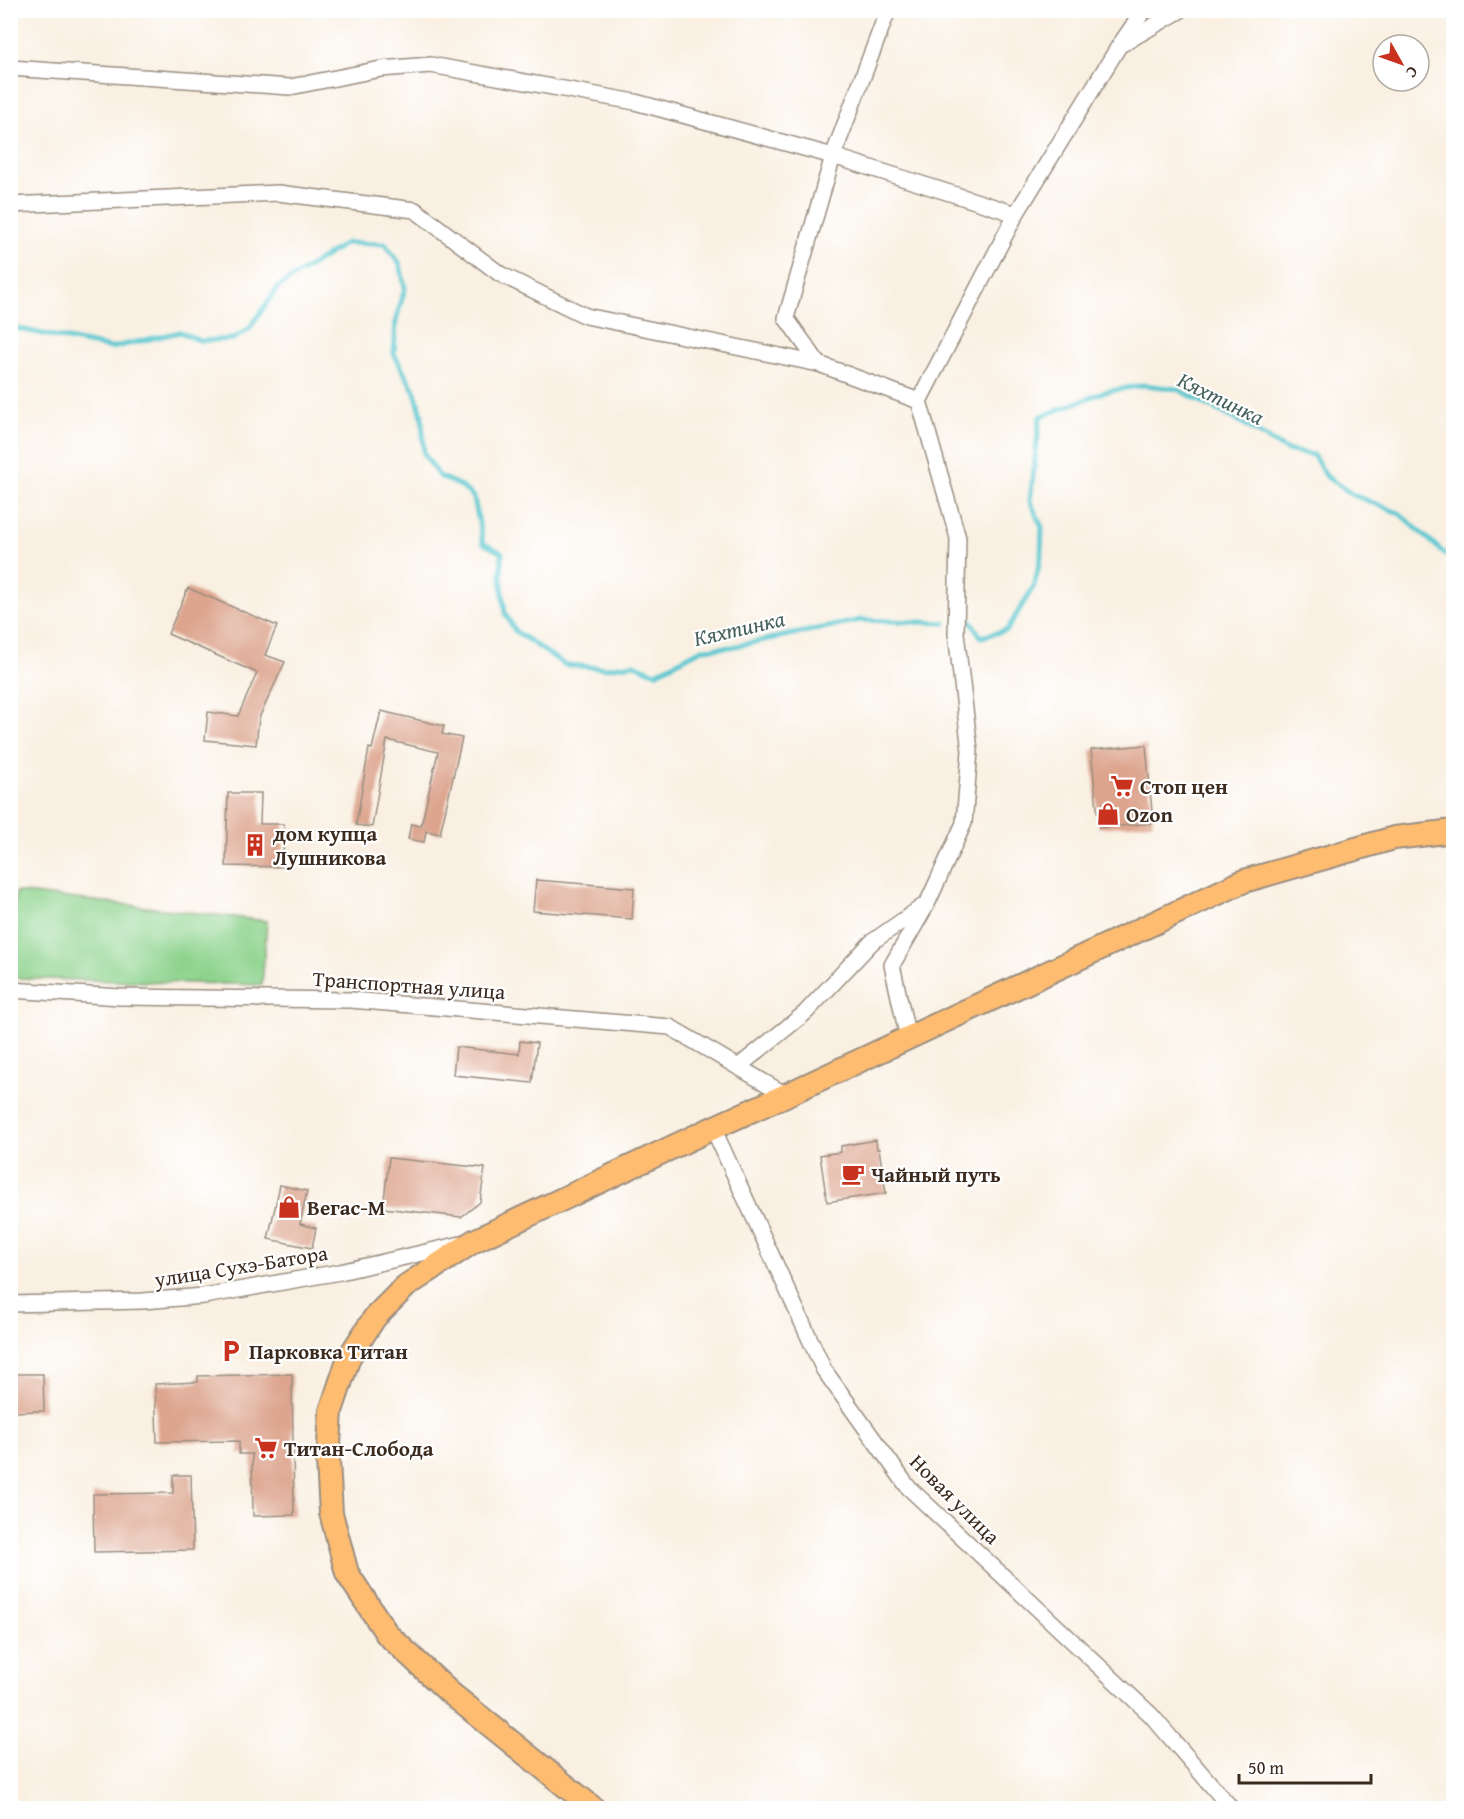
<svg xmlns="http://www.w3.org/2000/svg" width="1464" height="1819" font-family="'Gentium Book Plus',serif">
  <rect width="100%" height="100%" fill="#fff"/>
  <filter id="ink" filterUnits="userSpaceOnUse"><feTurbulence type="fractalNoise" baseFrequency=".0167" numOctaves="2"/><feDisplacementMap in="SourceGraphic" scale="12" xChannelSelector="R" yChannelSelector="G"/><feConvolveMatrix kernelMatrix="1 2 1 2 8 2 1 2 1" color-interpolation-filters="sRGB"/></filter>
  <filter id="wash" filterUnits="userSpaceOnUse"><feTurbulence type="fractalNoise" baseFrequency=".008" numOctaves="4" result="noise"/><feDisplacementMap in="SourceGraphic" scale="24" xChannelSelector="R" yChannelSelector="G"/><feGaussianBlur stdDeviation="1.35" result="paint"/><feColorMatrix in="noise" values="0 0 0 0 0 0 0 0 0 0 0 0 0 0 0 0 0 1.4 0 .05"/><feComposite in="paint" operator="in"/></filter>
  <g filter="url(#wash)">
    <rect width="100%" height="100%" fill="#f9f0e2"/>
    <path fill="#8dd38d" stroke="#647e56" stroke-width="1.5" d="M16,892L267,921L262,985L11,978L10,931Z"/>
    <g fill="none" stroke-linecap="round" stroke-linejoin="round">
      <g stroke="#5bc8d0" stroke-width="5">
        <path d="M10,327L111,348L180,332L201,341L233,339L249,329L278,287L346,243L385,244L400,264L405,288L396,320L394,354L415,392L422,416L424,454L439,476L461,486L474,498L483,543L502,553L501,577L505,613L515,631L565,665L605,668L634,664L656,673L702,649L731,647L861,620L945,623"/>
        <path d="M958,621L970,620L981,637L1007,630L1034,586L1041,557L1042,527L1030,501L1040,417L1104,392L1144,385L1177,389L1241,422L1286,450L1313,455L1327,477L1353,495L1399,513L1454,562"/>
      </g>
    </g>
    <g id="blocks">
      <g fill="#dda58e">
        <path d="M188,588L277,626L265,655L285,662L259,718L256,745L205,740L208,712L238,716L257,673L168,634Z"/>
        <path d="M381,711L444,726L442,734L462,738L440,834L426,831L424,842L408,839L411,824L421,826L438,752L387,740L372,827L356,825L369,748L372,749Z"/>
        <path d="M1146,745L1153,823L1099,828L1091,750Z"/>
        <path d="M228,793H261L260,824H284L283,867L226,866Z"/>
        <path d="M536,880L634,888L632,919L533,911Z"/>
        <path d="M520,1041L537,1043L532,1083L453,1075L456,1047L519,1054Z"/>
        <path d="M876,1140L877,1149H879L886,1193L827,1202L820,1155L841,1152V1146Z"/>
        <path d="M389,1158L485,1168L480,1202L461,1217L383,1208Z"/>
        <path d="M280,1185L307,1191L300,1224L316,1228L312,1248L268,1239Z"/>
        <path d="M10,1374H43L44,1411L10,1412Z"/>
        <path d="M292,1374L294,1515L253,1516L252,1454H239V1441L157,1442L155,1384L198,1382V1376Z"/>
        <path d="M173,1475H191L193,1550L94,1552L93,1494L173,1493Z"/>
      </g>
    </g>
  </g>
  <g filter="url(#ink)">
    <use href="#blocks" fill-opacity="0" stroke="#9a8d80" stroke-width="1.5"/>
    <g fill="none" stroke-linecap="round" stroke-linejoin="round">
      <g stroke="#9a8d80" stroke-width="18">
        <g id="street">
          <path d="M1124,43L1181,10"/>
          <path d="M10,68L290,87L381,69L431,65L635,102L833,156L1016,214"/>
          <path d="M10,205L278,193L415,210L500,274L586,316L819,364L919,401"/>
          <path d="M819,364L786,318L833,156L888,10"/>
          <path d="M10,990L121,997L351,1000L670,1027L786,1095"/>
          <path d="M908,1038L892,965L927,904L964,823L970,751L956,633L958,538L919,401L1016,214L1119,46L1144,10"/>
          <path d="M738,1067L805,1013L872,942L922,907"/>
          <path d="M713,1128L824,1370L908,1487L1151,1715L1231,1808"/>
          <path d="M10,1304L143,1301L204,1296L340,1272L461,1244"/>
        </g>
      </g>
      <g stroke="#9a8d80" stroke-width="26">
        <path id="primary" d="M593,1808L449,1692L387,1634L347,1573L331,1513L328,1461L331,1411L349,1357L375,1317L406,1286L474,1241L713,1128L786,1095L1244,881L1394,838L1454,831"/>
      </g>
      <use href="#street" stroke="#fff" stroke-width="15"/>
      <use href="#primary" stroke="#febc71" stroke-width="22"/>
    </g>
  </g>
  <defs>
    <g id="supermarket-bare" transform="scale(1.8)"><path d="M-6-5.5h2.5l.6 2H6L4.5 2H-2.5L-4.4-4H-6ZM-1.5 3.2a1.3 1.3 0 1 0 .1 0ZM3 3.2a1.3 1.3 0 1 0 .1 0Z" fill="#c8321e" stroke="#fff" stroke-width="2.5" paint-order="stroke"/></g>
    <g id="shop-bare" transform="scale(1.8)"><path d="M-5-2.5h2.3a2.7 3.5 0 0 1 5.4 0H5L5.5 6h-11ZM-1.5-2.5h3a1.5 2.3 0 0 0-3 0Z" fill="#c8321e" stroke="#fff" stroke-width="2.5" paint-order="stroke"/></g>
    <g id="building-bare" transform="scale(1.8)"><path d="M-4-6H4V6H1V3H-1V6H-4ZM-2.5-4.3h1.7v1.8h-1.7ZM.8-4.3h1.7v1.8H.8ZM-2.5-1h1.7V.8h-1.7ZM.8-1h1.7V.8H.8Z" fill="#c8321e" stroke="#fff" stroke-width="2.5" paint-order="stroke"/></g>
    <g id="cafe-bare" transform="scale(1.8)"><path d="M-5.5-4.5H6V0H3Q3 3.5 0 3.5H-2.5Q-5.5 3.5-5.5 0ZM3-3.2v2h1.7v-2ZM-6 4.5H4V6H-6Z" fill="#c8321e" stroke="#fff" stroke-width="2.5" paint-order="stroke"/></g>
    <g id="parking-bare" transform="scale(1.8)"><path d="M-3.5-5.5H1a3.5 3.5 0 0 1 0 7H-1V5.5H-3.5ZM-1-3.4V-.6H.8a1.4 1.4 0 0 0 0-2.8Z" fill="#c8321e" stroke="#fff" stroke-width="2.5" paint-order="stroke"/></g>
  </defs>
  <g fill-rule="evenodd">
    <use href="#supermarket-bare" x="1122" y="786"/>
    <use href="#shop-bare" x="1108" y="814"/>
    <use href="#building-bare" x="255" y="845"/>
    <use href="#cafe-bare" x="853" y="1174"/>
    <use href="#shop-bare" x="289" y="1207"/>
    <use href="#parking-bare" x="231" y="1351"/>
    <use href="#supermarket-bare" x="266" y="1448"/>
  </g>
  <g text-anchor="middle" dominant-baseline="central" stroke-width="4.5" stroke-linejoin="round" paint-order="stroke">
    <g font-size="21" font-weight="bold" fill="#3b2a1e" stroke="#fff" text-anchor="start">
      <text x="1140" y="786">Стоп цен</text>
      <text x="1126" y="814">Ozon</text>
      <text x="273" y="833">дом купца<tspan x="273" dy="24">Лушникова</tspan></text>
      <text x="871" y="1174">Чайный путь</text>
      <text x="307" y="1207">Вегас-М</text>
      <text x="249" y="1351">Парковка Титан</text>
      <text x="284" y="1448">Титан-Слобода</text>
    </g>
    <g font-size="21" fill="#3b2a1e" stroke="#fff">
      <text transform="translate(409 985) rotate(4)">Транспортная улица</text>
      <text transform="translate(241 1266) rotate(-9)">улица Сухэ-Батора</text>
      <text transform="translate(955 1499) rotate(45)">Новая улица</text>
    </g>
    <g font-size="22" font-style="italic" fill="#46615c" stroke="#fff">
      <text transform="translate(1221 398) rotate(26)">Кяхтинка</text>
      <text transform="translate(739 628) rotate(-13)">Кяхтинка</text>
    </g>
  </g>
  <rect width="1464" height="1819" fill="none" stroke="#fff" stroke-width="36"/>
  <g transform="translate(1401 63) rotate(130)"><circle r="28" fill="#ffffff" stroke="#b1aaa5" stroke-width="1.5"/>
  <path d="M0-4.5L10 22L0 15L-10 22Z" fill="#c8321e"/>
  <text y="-9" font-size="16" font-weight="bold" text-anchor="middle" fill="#3b2a1e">С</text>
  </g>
  <path d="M1239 1774v9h132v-9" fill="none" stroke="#3b2a1e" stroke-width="3"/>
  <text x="1248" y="1774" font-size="18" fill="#3b2a1e" stroke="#ffffff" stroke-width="4.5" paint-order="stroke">50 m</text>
</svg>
